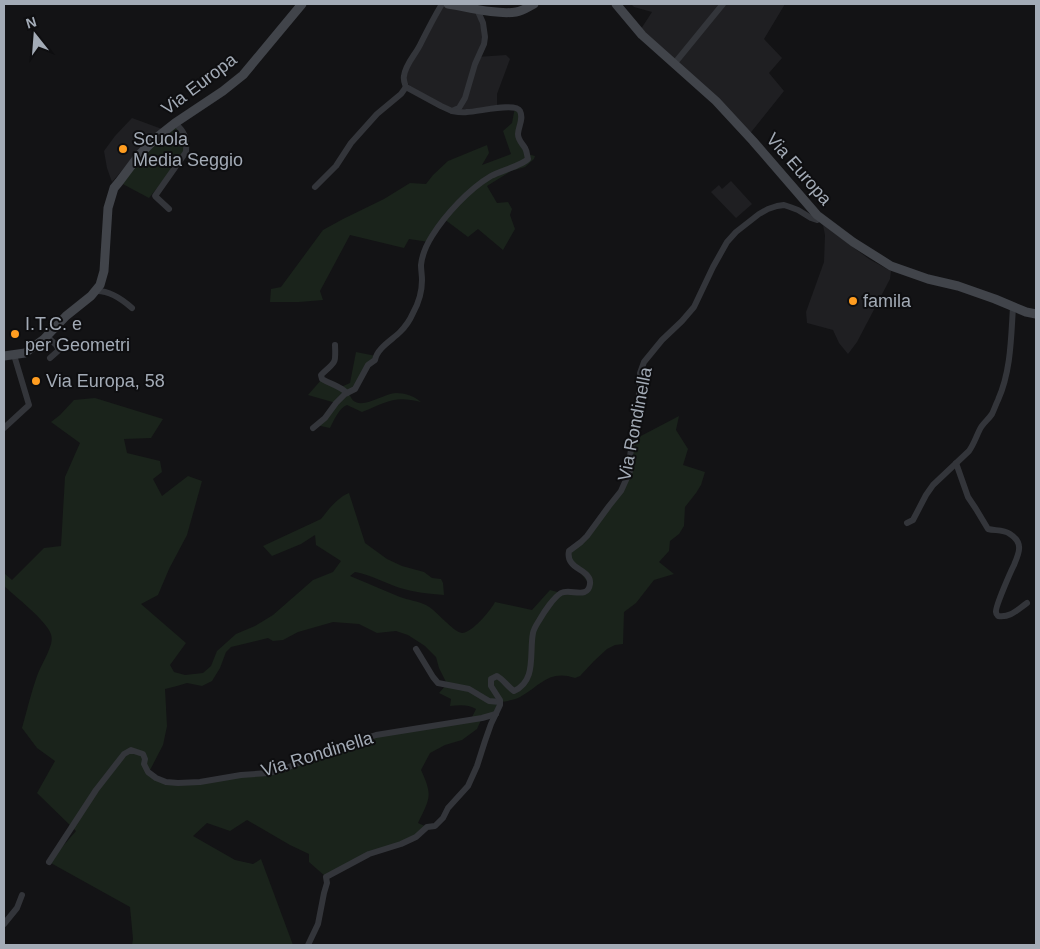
<svg xmlns="http://www.w3.org/2000/svg" width="1040" height="949" font-family="Helvetica,sans-serif">
  <rect width="100%" height="100%" fill="#131315"/>
  <g fill="#1f1f22">
    <path d="M631,4H785L764,39L782,58L769,73L784,91L748,136L639,32L652,12L634,7Z"/>
    <path d="M443,6L476,11L482,30L483,37L477,57L506,55L510,59L497,94V105L479,109H464L452,108L443,104L410,86L407,82L406,76L408,70Z"/>
    <path d="M132,118L162,129L130,161L112,182L107,168L104,151L115,136Z"/>
    <path d="M731,181L752,204L736,218L711,192L719,185L722,189Z"/>
    <path d="M823,225L869,259L891,271L890,279L857,342L848,354L839,343L833,330L807,323L806,312L824,262L825,235Z"/>
  </g>
  <g fill="#1a231b" fill-rule="evenodd">
    <path d="M515,107L521,113L517,126L527,154L535,156L534,159L525,167L511,171L487,186L497,203L508,202L512,209L510,215L515,229L503,250L478,229L468,237L444,219L429,242L409,239L404,248L350,235L320,291L323,300L299,302H270L271,289L281,287L323,230L343,219L384,199L410,183L426,184L433,175L448,161L487,145L489,153L482,165L511,154L503,131L512,123Z"/>
    <path d="M175,123L181,129L186,152L149,198L119,182Z"/>
    <path d="M356,352L376,356L349,392C354,416 381,394 396,393C405,393 414,396 421,402C394,395 387,402 362,412L347,405C339,408 334,420 330,428L316,425L336,403L308,395L322,379L341,387L350,383Z"/>
    <path d="M95,398L163,419L151,438L124,439L127,453L160,461L162,472L153,479L162,496L188,476L202,481L187,535L169,569L158,595L141,604L186,643L170,665L174,672L185,675L203,673L211,666L217,651L236,634L255,626L273,615L313,580L333,572L341,561L316,545L315,535L301,544L272,556L263,546L321,519C328,510 338,497 349,493L365,543L387,559L402,566L424,572L432,578L441,579L443,583L444,595C429,594 414,592 400,588C385,583 371,575 355,572L350,576C367,583 383,590 400,597C408,600 418,601 426,605C436,610 453,632 462,633C472,633 491,610 495,602L532,610L550,590L561,593H582L590,585L568,557L581,542L626,482L633,437H639L679,416L676,430L688,449L683,465L705,472L701,485L696,493L685,507L684,526L679,534L670,541L669,551L659,562L674,574L654,580L636,603L624,612L623,644L615,645L607,649L594,661L580,676L575,678C549,669 540,686 520,697C515,700 507,701 500,702L496,714L482,718L477,729L462,740L445,745L430,753L421,770C433,796 430,798 418,823L427,827L416,837L388,848L326,877L309,862V854L290,845L247,820L230,831L207,823L193,836L235,860L253,864L261,859L293,945H132L133,939L130,907L49,862L76,831L37,793L55,761L37,748L22,728C27,710 31,693 37,676C41,665 48,655 51,644C52,640 52,636 50,632C45,620 15,596 4,586V573L12,580L44,548L61,546L65,477L80,443L51,422L60,415L74,400ZM333,622L359,624L377,633L396,631L408,635L425,646L436,657L439,668L447,684L439,693L451,699L450,706C459,705 468,704 476,709L471,719L376,735L268,773L178,783L156,778L149,772L163,745L167,726L165,689L177,686L187,683L202,686L212,681L220,668L226,652L231,647L268,638L273,641L283,640L298,632Z"/>
  </g>
  <g fill="none" stroke-linecap="round" stroke-linejoin="round">
    <g stroke="#33353a" stroke-width="6">
      <path d="M442,4C434,17 427,31 420,45C415,55 405,65 404,76C403,80 405,84 406,87L441,106L452,111L459,108L465,98L475,64L484,44L485,37L483,23L477,9"/>
      <path d="M674,64L723,4"/>
      <path d="M315,187L336,166L351,143L377,114L401,94L406,87"/>
      <path d="M169,209L155,196L186,152C187,138 185,132 175,123"/>
      <path d="M95,291C109,290 122,299 132,308"/>
      <path d="M47,336L56,345L59,350L50,358"/>
      <path d="M335,345C336,366 335,361 321,375L322,379C332,385 338,385 347,393"/>
      <path d="M4,428L29,405L14,355"/>
      <path d="M313,428L325,418L336,403L345,394L355,389L368,365L375,360C377,348 392,340 400,332C405,327 410,320 413,313C418,304 422,291 422,280C422,275 421,270 421,265C422,255 427,244 432,236C445,215 469,189 491,176C500,171 523,165 528,159C527,156 527,151 525,148C522,143 518,140 518,134C518,127 524,119 520,111C515,102 478,112 467,112C462,113 457,112 452,111"/>
      <path d="M956,463L968,497L976,509L988,529C995,531 1003,529 1010,534C1024,543 1019,553 1014,565C1011,571 995,607 996,612C996,614 997,615 998,616C1010,618 1017,610 1027,603"/>
      <path d="M907,523L913,520L926,495L933,485L969,451C974,444 976,437 980,429C983,423 988,420 992,414C994,410 996,404 998,400C1011,371 1011,338 1013,307"/>
      <path d="M416,649L433,677L438,683L469,689L489,701L500,702"/>
      <path d="M49,862L96,790L124,754L131,750L143,754L145,759L144,764L148,772L156,778L166,782L178,783L200,782L241,775L268,773L284,769L325,752L376,735L482,718L496,714"/>
      <path d="M4,924L17,908L22,895"/>
      <path d="M308,945L318,924L324,893L327,883L326,877L369,854L401,844L416,837L427,827L435,826L443,818L448,808L468,786L477,766L485,741L491,724L500,705V700L491,686V679L497,676C504,680 507,686 514,691C537,681 529,653 533,633C534,628 537,624 540,619C544,612 554,597 561,593C570,588 588,600 590,584C592,569 565,570 569,551L581,542L587,536L609,506L621,491L630,471V457L635,416L640,389V373L644,362L662,340L682,321L694,307L713,267L727,242L736,232L759,214L768,209L777,206L784,205L790,207L798,210L811,218L817,220L820,218"/>
    </g>
    <g stroke="#41444a" stroke-width="9">
      <path d="M448,4C467,7 497,15 516,12C523,11 528,7 534,4"/>
      <path d="M616,4L642,35L716,101L753,141L817,215L853,242L891,266L928,279L958,286L995,299L1026,312L1036,314"/>
      <path d="M4,356L25,353L44,339L66,316L91,296L100,285L104,271L108,208L114,188L119,182L140,154L156,138L175,123L223,91L243,75L302,4"/>
    </g>
  </g>
  <g fill="#ff9d20" stroke="#0e0e10" stroke-width="2">
    <circle cx="123" cy="149" r="5"/>
    <circle cx="853" cy="301" r="5"/>
    <circle cx="15" cy="334" r="5"/>
    <circle cx="36" cy="381" r="5"/>
  </g>
  <g text-anchor="middle" dominant-baseline="central" stroke-width="4" stroke-linejoin="round" paint-order="stroke">
    <g font-size="18" fill="#a3abb6" stroke="#0e0e10">
      <text transform="translate(199 84) rotate(-37)">Via Europa</text>
      <text transform="translate(799 169) rotate(49)">Via Europa</text>
      <text transform="translate(635 424) rotate(-79)">Via Rondinella</text>
      <text transform="translate(317 754) rotate(-17)">Via Rondinella</text>
    </g>
    <g font-size="18" fill="#a3abb6" stroke="#0e0e10" text-anchor="start">
      <text x="133" y="139">Scuola<tspan x="133" dy="21">Media Seggio</tspan></text>
      <text x="863" y="301">famila</text>
      <text x="25" y="324">I.T.C. e<tspan x="25" dy="21">per Geometri</tspan></text>
      <text x="46" y="381">Via Europa, 58</text>
    </g>
  </g>
  <rect width="1040" height="949" fill="none" stroke="#a3abb6" stroke-width="10"/>
  <g transform="translate(35 35) rotate(343)" stroke="#0e0e10" stroke-width="4" paint-order="stroke">
  <path d="M0-4L9 19L0 12L-9 19Z" fill="#a3abb6"/>
  <text y="-8" font-size="14" font-weight="bold" text-anchor="middle" fill="#a3abb6">N</text>
  </g>
</svg>
